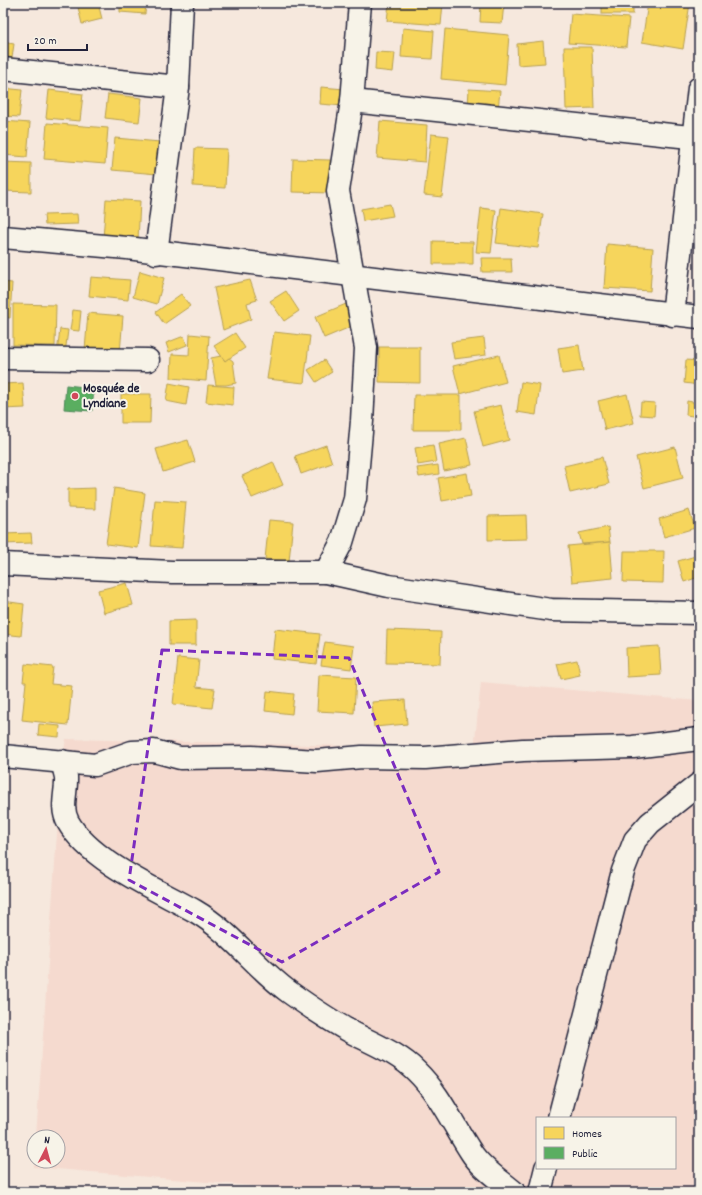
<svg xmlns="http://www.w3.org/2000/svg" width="702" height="1195" font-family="Dekko,sans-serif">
  <rect width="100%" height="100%" fill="#f6e8dd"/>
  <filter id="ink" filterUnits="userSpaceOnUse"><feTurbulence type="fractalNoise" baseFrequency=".025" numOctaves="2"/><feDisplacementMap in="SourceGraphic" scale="8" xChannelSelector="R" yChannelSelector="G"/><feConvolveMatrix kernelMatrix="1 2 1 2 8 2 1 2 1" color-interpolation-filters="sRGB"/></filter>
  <g filter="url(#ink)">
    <path fill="#f5dacf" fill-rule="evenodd" d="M481,682L699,701V1192H320L34,1167V1161H58V1137H36L62,761L66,739L474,749ZM537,1118H675V1168H537Z"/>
    <g fill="#f6d55c" stroke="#b69f52">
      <path d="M77,3H98L102,19L82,24Z"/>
      <path d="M120,3H146L145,14L120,12Z"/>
      <path d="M312,3H340V7Z"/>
      <path d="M389,3H443L441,25L387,21Z"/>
      <path d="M481,3H504L502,23L480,22Z"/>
      <rect x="602" y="3" width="31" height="11"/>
      <path d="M648,3H690L683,49L642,42Z"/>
      <path d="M571,14L629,18L626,47L568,43Z"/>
      <path d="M403,28L434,31L432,59L401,57Z"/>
      <path d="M445,29L509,35L505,85L441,79Z"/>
      <path d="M543,41L545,63L518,65L517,44Z"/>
      <path d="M3,42L14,44L12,58L3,57Z"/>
      <path d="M564,47H592L594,108L566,109Z"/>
      <path d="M376,52L395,53L393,72L375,70Z"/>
      <path d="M321,87L345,89L343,106L320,104Z"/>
      <path d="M3,88L22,90L19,117L3,116Z"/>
      <path d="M469,89L500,91L498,109L468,106Z"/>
      <path d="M49,90L83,94L80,121L46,118Z"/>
      <path d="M108,94L142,98L139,122L105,118Z"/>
      <path d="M3,121L30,123L27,157L3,155Z"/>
      <path d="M380,121L427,125L425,162L377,158Z"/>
      <path d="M47,123L108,128L105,164L44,159Z"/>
      <path d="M431,134L449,136L442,197L424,195Z"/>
      <path d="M115,138L160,142L157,174L112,170Z"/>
      <path d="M195,148L227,149L225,188L193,186Z"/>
      <path d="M293,159L330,160V193L292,192Z"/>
      <path d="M3,162L31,163V192L3,191Z"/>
      <path d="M106,199L140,201L138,240L103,238Z"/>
      <path d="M390,204L393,216L363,221L361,209Z"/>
      <path d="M481,208L496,210L491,253L476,252Z"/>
      <path d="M501,208L543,214L538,248L496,243Z"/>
      <path d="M77,214L78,224L45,225L44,215Z"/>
      <path d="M433,241L473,242V264H433Z"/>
      <path d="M607,244L653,248L650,291L604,288Z"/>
      <path d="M481,258H511L512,272H482Z"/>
      <path d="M140,271L164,278L157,304L133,297Z"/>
      <path d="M91,277L130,280L128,300L89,296Z"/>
      <path d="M250,280L257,300L247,303L251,319L223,330L214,288Z"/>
      <path d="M3,282L12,283L10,318L3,317Z"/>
      <path d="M286,291L299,311L284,321L270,301Z"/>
      <path d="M181,294L190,306L164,324L156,312Z"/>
      <path d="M13,304L56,305L55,346L13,345Z"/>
      <path d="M346,304L355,325L324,338L315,317Z"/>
      <path d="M73,310L81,311L79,331L70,330Z"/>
      <path d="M88,313L123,316L120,353L85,350Z"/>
      <path d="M60,329L68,330L65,354L57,353Z"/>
      <path d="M274,332L310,336L304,383L267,379Z"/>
      <path d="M235,333L245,348L225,361L214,346Z"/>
      <path d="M190,334L209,336L206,381L171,378L172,354L189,355Z"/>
      <path d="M184,336L187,345L169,352L166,343Z"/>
      <path d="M484,338L486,355L454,359L451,342Z"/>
      <path d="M579,345L583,371L562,374L558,348Z"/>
      <path d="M379,347H420V383L379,382Z"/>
      <path d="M499,355L506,382L460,394L453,366Z"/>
      <path d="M221,356L225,361L229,358L233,361L236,383L226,385H216L211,358Z"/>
      <path d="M324,360L332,372L316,382L308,370Z"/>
      <path d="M686,360L699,361V385L684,383Z"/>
      <path d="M521,382L540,385L536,415L517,412Z"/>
      <path d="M23,383L25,408L3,409V384Z"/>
      <path d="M169,383L189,387L186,405L166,401Z"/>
      <path d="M208,385L234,387L233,405L206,402Z"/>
      <path d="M121,394H151L150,423H121Z"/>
      <path d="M627,394L634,423L605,430L598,401Z"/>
      <path d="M414,395H461V430H413Z"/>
      <path d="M687,401L699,403V417L686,415Z"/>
      <path d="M641,402L655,403L654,416L640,415Z"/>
      <path d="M501,405L509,440L483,447L474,411Z"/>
      <path d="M466,438L472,465L444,471L439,444Z"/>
      <path d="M188,440L195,462L163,472L156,449Z"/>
      <path d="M326,445L332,463L301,474L295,456Z"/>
      <path d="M433,445L436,462L418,465L415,448Z"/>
      <path d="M675,447L683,478L644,488L636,457Z"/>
      <path d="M602,457L609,484L570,493L564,466Z"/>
      <path d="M273,462L283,485L252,498L242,476Z"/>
      <path d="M438,465L439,474L419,477L417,468Z"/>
      <path d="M467,473L471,496L442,501L438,478Z"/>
      <path d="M95,488V509L68,508V489Z"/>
      <path d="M114,488L145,493L138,548L106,544Z"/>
      <path d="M155,500L186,502L182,548L151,546Z"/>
      <path d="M689,510L695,528L664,537L659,519Z"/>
      <path d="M526,515L527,539L488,540V516Z"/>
      <path d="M269,520L293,522L289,561L265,559Z"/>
      <path d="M608,527L610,542L582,544L579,533Z"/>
      <path d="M31,533L32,543L3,544V534Z"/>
      <path d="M610,542L613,578L572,582L568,546Z"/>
      <path d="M624,551H664L663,583L623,582Z"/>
      <path d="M699,555V577L684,582L678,561Z"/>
      <path d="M127,583L133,605L104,613L98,590Z"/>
      <path d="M3,601L24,604L21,636L3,634Z"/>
      <path d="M196,620V645H169V621Z"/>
      <path d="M275,629L320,634L316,664L272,659Z"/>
      <path d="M387,630L441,632L440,664L386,663Z"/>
      <path d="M325,642L354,646L351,669L321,665Z"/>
      <path d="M659,646L661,675L627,677L626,648Z"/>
      <path d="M178,658L199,660L196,687L215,689L212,708L173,704Z"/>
      <path d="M577,660L580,675L561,679L557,664Z"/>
      <path d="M25,664L53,667L51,684L72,686L68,725L22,720L26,682H23Z"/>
      <path d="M319,675L356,677L354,713L317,711Z"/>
      <path d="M267,691L294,694L292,714L265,711Z"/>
      <path d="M405,700L407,724L374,727L372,702Z"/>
      <path d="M39,724L60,726L59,737L38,735Z"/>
    </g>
    <path fill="#5aae61" stroke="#498456" d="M66,385L94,388L92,411L64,409Z"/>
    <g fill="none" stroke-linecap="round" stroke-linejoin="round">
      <g stroke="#22223b" stroke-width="25">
        <g id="minor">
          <path d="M3,69L178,87"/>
          <path d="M352,101L699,138"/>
          <path d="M3,237L127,248L699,317"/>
          <path d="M156,253L178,87L182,3"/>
          <path d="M673,315L699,88"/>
          <path d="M3,358L148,360"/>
          <path d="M3,564L172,572H326L389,586L551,610L699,613"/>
          <path d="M326,572L342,542L355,499L362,421L366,348L338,191L352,101L360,3"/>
          <path d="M3,756L95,765L132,752L154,751L180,758L252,757L317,761L362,757L425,758L523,750L633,747L699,739"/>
          <path d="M62,761C63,766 65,772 66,777C67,792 60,807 68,822C91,862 156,889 195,911C231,932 256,968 289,992C310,1007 332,1022 355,1034C376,1045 399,1054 416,1071C440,1094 453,1125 471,1152C481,1168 500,1180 514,1192"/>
          <path d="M559,1118L623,871L635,840L650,823L699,784"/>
          <path d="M540,1192L546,1168"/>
        </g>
      </g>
      <use href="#minor" stroke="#f7f3e8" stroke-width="22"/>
    </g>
  </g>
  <path fill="none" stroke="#7b2cbf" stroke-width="3" stroke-dasharray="8 5" stroke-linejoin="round" d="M162,650L349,658L439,872L282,962L129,880Z"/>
  <circle fill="#d1495b" stroke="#f7f3e8" stroke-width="1.5" cx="75" cy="396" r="4"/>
  <g text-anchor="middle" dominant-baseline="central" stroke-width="4" stroke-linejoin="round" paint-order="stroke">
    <g font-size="13" font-weight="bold" fill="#22223b" stroke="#f7f3e8" text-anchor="start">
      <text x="83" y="389">Mosquée de<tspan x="83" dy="15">Lyndiane</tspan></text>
    </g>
  </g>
  <rect width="702" height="1195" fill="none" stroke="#f7f3e8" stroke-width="16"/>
  <rect x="8" y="8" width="686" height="1179" fill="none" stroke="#22223b" stroke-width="1.5" filter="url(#ink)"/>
  <rect x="536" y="1117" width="140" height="52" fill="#f7f3e8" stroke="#a29fa3"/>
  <rect x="544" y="1127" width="20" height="12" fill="#f6d55c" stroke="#a29fa3"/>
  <text x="572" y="1137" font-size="12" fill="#22223b">Homes</text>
  <rect x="544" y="1147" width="20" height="12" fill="#5aae61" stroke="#a29fa3"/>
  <text x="572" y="1157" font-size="12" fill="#22223b">Public</text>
  <g transform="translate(46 1149) rotate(6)"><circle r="19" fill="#f7f3e8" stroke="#a29fa3"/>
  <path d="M0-3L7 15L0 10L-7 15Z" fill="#d1495b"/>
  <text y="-6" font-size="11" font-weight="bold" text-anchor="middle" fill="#22223b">N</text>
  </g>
  <path d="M28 44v6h59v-6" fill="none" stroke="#22223b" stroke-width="2"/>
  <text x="34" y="44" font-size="12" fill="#22223b" stroke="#f7f3e8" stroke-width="3" paint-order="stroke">20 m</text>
</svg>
